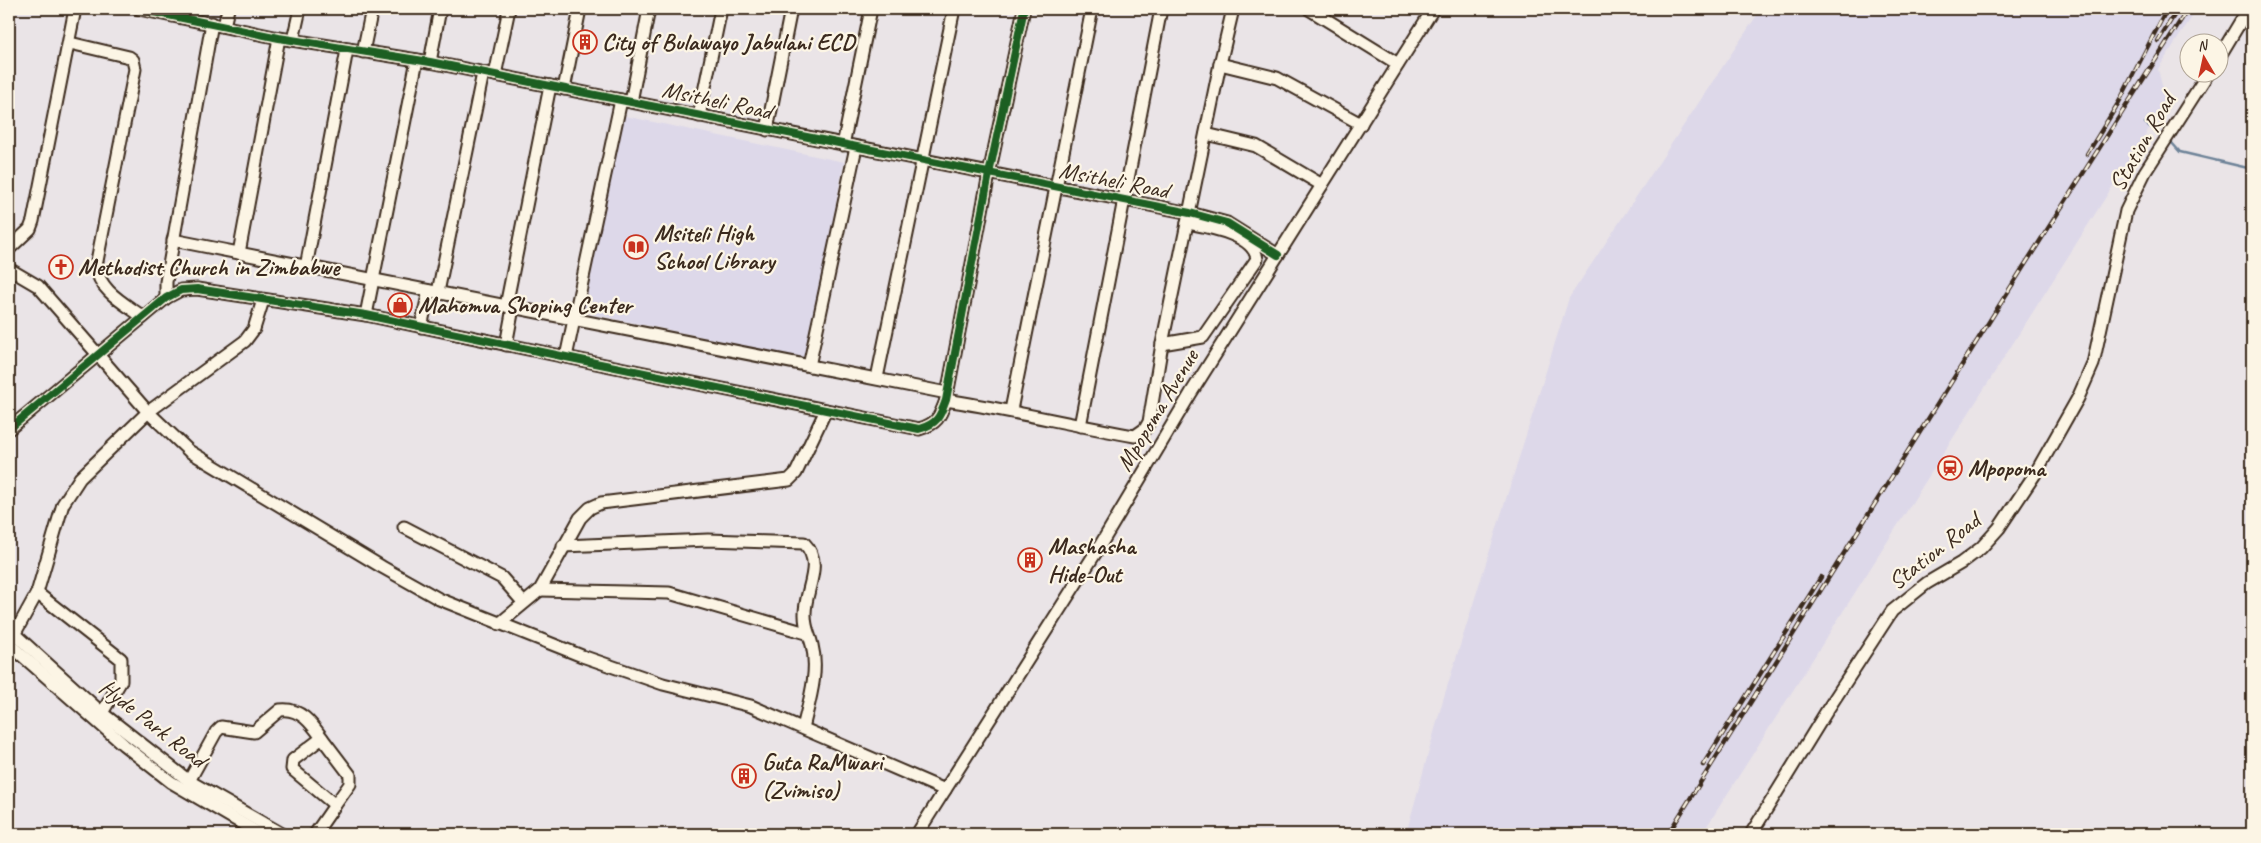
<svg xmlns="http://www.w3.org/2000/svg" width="2261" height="843" font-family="Caveat,sans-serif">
  <rect width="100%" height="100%" fill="#eae4e7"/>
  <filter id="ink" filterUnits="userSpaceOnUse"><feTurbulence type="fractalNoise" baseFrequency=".02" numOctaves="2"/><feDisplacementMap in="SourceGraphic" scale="10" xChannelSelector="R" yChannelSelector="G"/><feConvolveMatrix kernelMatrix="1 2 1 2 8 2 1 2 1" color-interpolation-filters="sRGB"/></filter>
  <g filter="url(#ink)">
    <g fill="#ddd8e9">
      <path d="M1761,9H2197L2158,69L2166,102L1702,834H1406L1443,700L1569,298Z"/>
      <path d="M620,115L844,162L806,358L582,312Z"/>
    </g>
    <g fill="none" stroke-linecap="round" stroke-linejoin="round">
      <g stroke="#6e8398" stroke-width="2.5">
        <path d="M2145,123L2159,133"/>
        <path d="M2172,143L2180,152L2252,169"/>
      </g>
      <g stroke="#3b2a1e" stroke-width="15">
        <g id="minor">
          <path d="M139,9L279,38L430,62L1190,213L1227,223L1278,255"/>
          <path d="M1309,9L1398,64"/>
          <path d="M224,26L228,9"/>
          <path d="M293,40L300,9"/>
          <path d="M70,43L129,57L133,60L135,69L96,266C99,291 124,303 143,317"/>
          <path d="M363,52L372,9"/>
          <path d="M2218,59L2248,9"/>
          <path d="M430,62L440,9"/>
          <path d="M1220,64L1277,78L1361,124"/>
          <path d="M495,75L509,9"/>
          <path d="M564,89L580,9"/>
          <path d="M631,102L649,9"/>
          <path d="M699,116L721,9"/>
          <path d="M767,130L791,9"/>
          <path d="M1206,134L1256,146L1322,185"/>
          <path d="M843,145L871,9"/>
          <path d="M173,240L947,393"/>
          <path d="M9,249L30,229L33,221L75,9"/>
          <path d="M239,253L279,38"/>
          <path d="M306,267L347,50"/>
          <path d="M9,269L38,286L148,412L189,451L382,567L439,599L582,656L663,684L751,706L945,790"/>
          <path d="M438,292L483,73"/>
          <path d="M166,298V282L212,23"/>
          <path d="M506,306L550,86"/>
          <path d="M366,315L417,60"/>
          <path d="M421,327L429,291"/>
          <path d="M1162,344L1203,337L1257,259C1254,234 1207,227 1187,223"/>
          <path d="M506,345L513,308"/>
          <path d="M566,357L621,100"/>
          <path d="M809,366L856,147"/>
          <path d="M877,378L954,9"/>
          <path d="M946,400C1010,410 1072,425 1135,436L1145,429L1149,422L1162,344L1220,64L1233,9"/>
          <path d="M1011,410L1092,9"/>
          <path d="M1080,426L1161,9"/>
          <path d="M9,429L166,298L181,290L197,289L366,315L566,357L919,429C937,424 940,417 946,400L989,174L1024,9"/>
          <path d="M404,527L502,578L523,602"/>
          <path d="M563,546L708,540L804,543C825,564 804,590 805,615C805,629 809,633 812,645C819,672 809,702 803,728"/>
          <path d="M540,590L669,593L806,633"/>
          <path d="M37,593L121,659V681L102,713"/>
          <path d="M499,624L540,590L580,518L590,508L601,503L789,480L796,473L826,410"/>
          <path d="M10,630L102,713L189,781L282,834"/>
          <path d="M15,633L37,593L63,504L80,478L148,412L245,341L254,329L263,300"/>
          <path d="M9,644L124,745L171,782L260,834"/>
          <path d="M322,738L350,775V784L335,805"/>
          <path d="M189,781L216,732L221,727L254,732L280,710C300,707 312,724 322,738L293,760L292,769L335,805L315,834"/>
          <path d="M917,834L1098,549L1191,393L1433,9"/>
          <path d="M1751,834L1828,709L1892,611L1927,583L1961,563L1981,548L1999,528L2035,474L2078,398L2093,364L2126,211L2145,172L2209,72"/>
        </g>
      </g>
      <use href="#minor" stroke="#fcf5e5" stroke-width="11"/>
      <g stroke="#3b2a1e" stroke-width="4.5">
        <g id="rail">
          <path d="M2158,41L2178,9"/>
          <path d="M2087,154L2119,102L2167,9"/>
          <path d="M1703,765L1821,577"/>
          <path d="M1668,834L2024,266L2188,9"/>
        </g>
      </g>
      <use href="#rail" stroke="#fcf5e5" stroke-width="2.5" stroke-dasharray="8" stroke-linecap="butt"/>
      <g stroke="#fcf5e5" stroke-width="11">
        <g id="cycleway">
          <path d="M139,9L279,38L430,62L1190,213L1227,223L1278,255"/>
          <path d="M9,429L166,298L181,290L197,289L366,315L566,357L919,429C937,424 940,417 946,400L989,174L1024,9"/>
        </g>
      </g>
      <use href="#cycleway" stroke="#1b5e20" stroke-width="8"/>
    </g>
  </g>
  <defs>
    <g id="building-ring" transform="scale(1.25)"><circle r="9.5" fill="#fcf5e5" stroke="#c8321e" stroke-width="1.5"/><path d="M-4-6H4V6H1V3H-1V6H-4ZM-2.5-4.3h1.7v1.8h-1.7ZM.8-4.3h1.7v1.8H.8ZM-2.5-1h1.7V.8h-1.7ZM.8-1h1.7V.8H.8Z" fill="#c8321e"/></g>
    <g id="library-ring" transform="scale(1.25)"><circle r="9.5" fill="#fcf5e5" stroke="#c8321e" stroke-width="1.5"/><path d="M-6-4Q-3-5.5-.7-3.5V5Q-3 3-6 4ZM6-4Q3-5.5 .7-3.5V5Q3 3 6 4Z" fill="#c8321e"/></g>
    <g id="church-ring" transform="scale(1.25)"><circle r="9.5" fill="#fcf5e5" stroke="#c8321e" stroke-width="1.5"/><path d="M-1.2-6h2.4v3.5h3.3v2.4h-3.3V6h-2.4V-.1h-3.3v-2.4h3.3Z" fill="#c8321e"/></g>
    <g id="shop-ring" transform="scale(1.25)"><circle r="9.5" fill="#fcf5e5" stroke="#c8321e" stroke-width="1.5"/><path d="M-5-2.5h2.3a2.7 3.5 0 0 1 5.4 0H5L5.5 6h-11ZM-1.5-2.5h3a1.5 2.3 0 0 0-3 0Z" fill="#c8321e"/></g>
    <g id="station-ring" transform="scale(1.25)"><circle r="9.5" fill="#fcf5e5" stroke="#c8321e" stroke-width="1.5"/><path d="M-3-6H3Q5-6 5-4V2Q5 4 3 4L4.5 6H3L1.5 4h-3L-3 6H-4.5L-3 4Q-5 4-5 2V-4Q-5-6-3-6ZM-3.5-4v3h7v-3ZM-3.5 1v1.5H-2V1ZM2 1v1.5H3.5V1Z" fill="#c8321e"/></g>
  </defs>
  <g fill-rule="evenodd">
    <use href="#building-ring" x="585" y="42"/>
    <use href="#library-ring" x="636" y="247"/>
    <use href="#church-ring" x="61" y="267"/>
    <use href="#shop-ring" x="400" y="305"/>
    <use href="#station-ring" x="1950" y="468"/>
    <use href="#building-ring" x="1030" y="560"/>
    <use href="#building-ring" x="744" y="776"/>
  </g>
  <g text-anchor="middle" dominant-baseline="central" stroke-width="4.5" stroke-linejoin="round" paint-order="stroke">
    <g font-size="24" font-weight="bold" fill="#3b2a1e" stroke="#fcf5e5" text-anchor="start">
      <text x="602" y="42">City of Bulawayo Jabulani ECD</text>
      <text x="654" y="233">Msiteli High<tspan x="654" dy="28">School Library</tspan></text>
      <text x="78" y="267">Methodist Church in Zimbabwe</text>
      <text x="418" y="305">Mahomva Shoping Center</text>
      <text x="1968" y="468">Mpopoma</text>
      <text x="1048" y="546">Mashasha<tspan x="1048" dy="28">Hide-Out</tspan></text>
      <text x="762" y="762">Guta RaMwari<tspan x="762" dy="28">(Zvimiso)</tspan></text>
    </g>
    <g font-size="24" fill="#3b2a1e" stroke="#fcf5e5">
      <text transform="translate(717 100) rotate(12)">Msitheli Road</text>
      <text transform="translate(2142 142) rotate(-60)">Station Road</text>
      <text transform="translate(1114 180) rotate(11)">Msitheli Road</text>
      <text transform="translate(1157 410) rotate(-59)">Mpopoma Avenue</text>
      <text transform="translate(1934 551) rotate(-38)">Station Road</text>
      <text transform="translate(153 723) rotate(38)">Hyde Park Road</text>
    </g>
  </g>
  <rect width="2261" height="843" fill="none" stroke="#fcf5e5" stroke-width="30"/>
  <rect x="15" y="15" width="2231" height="813" fill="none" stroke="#3b2a1e" stroke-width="2" filter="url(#ink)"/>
  <g transform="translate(2204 58) rotate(351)"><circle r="24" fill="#fcf5e5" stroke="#afa495"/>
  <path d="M0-4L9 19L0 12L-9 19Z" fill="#c8321e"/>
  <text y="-8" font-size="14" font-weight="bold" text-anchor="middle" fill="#3b2a1e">N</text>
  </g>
</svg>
